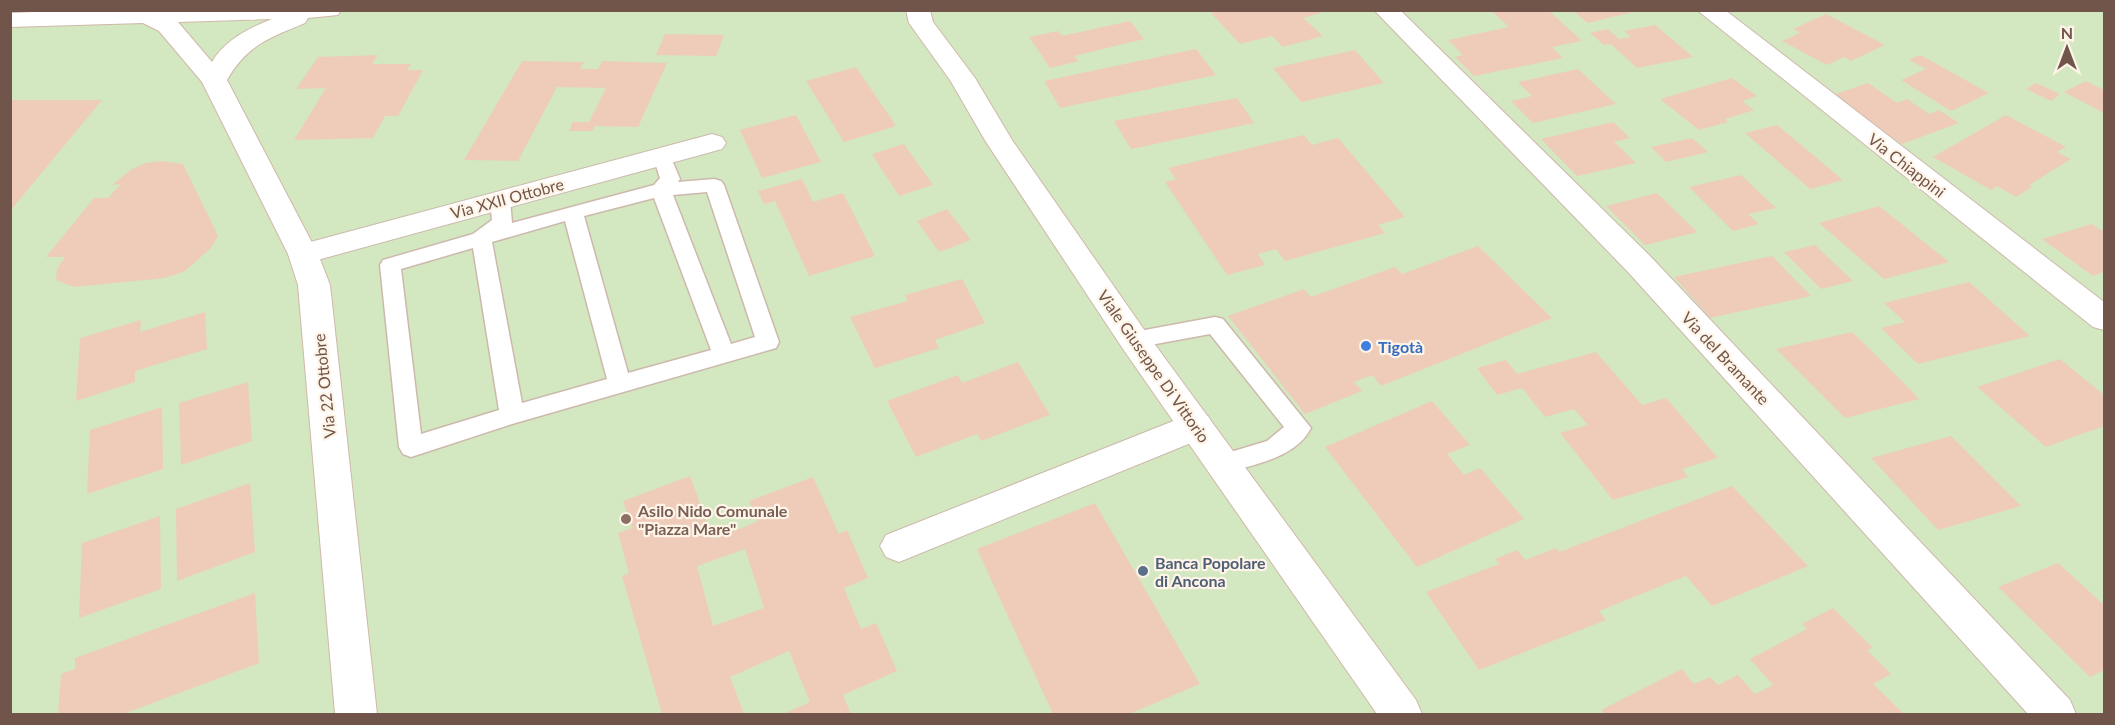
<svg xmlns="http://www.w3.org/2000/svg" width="2115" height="725" font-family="Lato,sans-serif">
  <rect width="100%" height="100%" fill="#fbefe1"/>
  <path fill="#d3e7c1" d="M10,11H2104V714H11Z"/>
  <g fill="#efccba" fill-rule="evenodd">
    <path d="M1222,10H1327V11L1303,18L1323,36L1283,47L1272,36L1240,44L1211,13Z"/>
    <path d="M1491,10H1548L1582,41L1552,47L1563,58L1474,76L1455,57L1463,55L1448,40L1509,27Z"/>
    <path d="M1572,10H1637V11L1588,23Z"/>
    <path d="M1826,14L1885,45L1851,61L1844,57L1827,65L1782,41L1800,33L1793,29Z"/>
    <path d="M1130,21L1144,39L1074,56L1079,61L1050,68L1029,37L1058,31L1062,36Z"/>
    <path d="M1655,25L1693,57L1637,68L1611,44L1604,45L1590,33L1608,29L1619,39L1631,37L1624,31Z"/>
    <path d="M665,34L724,35L716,56L656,55Z"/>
    <path d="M1196,49L1216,75L1060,108L1044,81Z"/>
    <path d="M1355,50L1384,83L1301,102L1273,68Z"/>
    <path d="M378,55L372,64H411L407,70H423L398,116H385L373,138L294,140L326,88L296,89L318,57Z"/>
    <path d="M1920,55L1989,93L1951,111L1901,80L1926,69L1909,60Z"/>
    <path d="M522,61L584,62L580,69H598L602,61L667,63L638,127L595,126L592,131H569L573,122H589L606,88L557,87L518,161L464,160Z"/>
    <path d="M856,67L896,126L844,142L806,81Z"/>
    <path d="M1578,69L1616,104L1533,123L1511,101L1532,96L1518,82Z"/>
    <path d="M1732,78L1757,96L1742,101L1754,110L1725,119L1728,122L1699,130L1660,99Z"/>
    <path d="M2086,81L2104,90V113L2064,92Z"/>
    <path d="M1868,83L1897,103L1907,99L1929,114L1939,110L1959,123L1902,144L1830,96Z"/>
    <path d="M2036,83L2047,88L2060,94L2051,101L2026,89Z"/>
    <path d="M1237,98L1254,123L1131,149L1114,121Z"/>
    <path d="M10,100H102L10,211Z"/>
    <path d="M796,115L821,162L762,178L740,130Z"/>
    <path d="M2006,115L2066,147L2057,152L2071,159L2029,185L2032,187L2016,197L1997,186L1991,190L1933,157Z"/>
    <path d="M1613,122L1630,138L1614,142L1636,163L1577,176L1541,139Z"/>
    <path d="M1777,125L1843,180L1810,189L1745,133Z"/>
    <path d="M1304,135L1312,145L1338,138L1405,217L1378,225L1385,233L1285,261L1276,249L1258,254L1265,265L1227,275L1165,182L1176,179L1168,168Z"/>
    <path d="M1692,138L1708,152L1666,162L1651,147Z"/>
    <path d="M904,144L933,185L899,196L872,154Z"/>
    <path d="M161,161L183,164L218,236L211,248L185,271L165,278L74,287L56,280L57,269L65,257H46L94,198H108L121,184L112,185L132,169L146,163Z"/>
    <path d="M1741,175L1776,208L1748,214L1759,224L1733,231L1689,187Z"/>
    <path d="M802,179L813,202L843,193L875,256L809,276L775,201L764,204L758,191Z"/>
    <path d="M1657,193L1697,232L1645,245L1606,206Z"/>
    <path d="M1879,206L1949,262L1884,279L1819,223Z"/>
    <path d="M947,209L971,240L939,252L917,221Z"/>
    <path d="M2092,224L2101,230L2104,229V272L2093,276L2042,239Z"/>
    <path d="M1815,245L1853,281L1821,289L1784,252Z"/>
    <path d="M1478,246L1552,318L1381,386L1372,375L1354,382L1362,391L1305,414L1228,316L1304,289L1311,297L1395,267L1402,274Z"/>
    <path d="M1772,256L1811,296L1710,318L1674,277Z"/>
    <path d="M962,279L985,323L935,340L939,348L875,368L850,317L908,301L905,295Z"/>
    <path d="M1969,282L2030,336L1918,364L1881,328L1905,322L1884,303Z"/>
    <path d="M205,312L207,349L135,371V382L76,401L80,338L141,320L140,332Z"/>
    <path d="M1852,332L1886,365L1919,399L1845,418L1776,349Z"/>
    <path d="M1596,352L1642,405L1666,398L1718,458L1682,469L1688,477L1613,500L1560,433L1588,425L1574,409L1545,417L1522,388L1497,395L1477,368L1506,360L1517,374Z"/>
    <path d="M2060,359L2104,395V426L2046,447L1977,387Z"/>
    <path d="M1018,362L1050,415L981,441L977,434L916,457L887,401L958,375L962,383Z"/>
    <path d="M248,382L252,441L181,465L179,403Z"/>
    <path d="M1432,401L1470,445L1447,454L1464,475L1480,468L1524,519L1417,567L1325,447Z"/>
    <path d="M162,407L163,469L87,494L90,430Z"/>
    <path d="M1951,436L2021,506L1938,530L1871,458Z"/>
    <path d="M690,476L713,539L757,522L749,501L813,477L839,534L847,530L868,578L844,588L861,629L876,623L897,671L843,695L851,714H783L810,702L789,651L730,677L744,714H662L622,576L629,573L618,533L632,528L623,501ZM745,549L764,608L713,626L697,566Z"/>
    <path d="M250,483L255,552L177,581L176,509Z"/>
    <path d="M1732,486L1808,566L1712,606L1686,576L1599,611L1606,620L1479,670L1426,592L1499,564L1495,559L1517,550L1525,560L1556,548L1559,552Z"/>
    <path d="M1095,503L1200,684L1129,714H1053L977,549Z"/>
    <path d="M160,516L161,589L79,618L82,543Z"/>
    <path d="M2058,563L2104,605V670L2090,677L1998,587Z"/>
    <path d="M255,593L259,663L123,714H58L61,674L75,669V658Z"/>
    <path d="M1833,608L1873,648L1867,650L1891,674L1873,684L1904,714H1605L1601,710L1682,669L1694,684L1710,677L1718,685L1738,675L1755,694L1773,685L1750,659L1807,629L1802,624Z"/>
  </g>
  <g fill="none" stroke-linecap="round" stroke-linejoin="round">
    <g stroke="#cdb9ac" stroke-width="3">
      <g id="lane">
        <path d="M662,151L669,153L680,179L678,182L714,179L721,181L724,185L779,342L776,348L512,424L411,457L403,454L399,447L380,265L383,260L473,234L492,220L490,200L493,195L500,193L507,195L510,200L512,223L654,185L660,178L653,157L655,153ZM707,192L755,337L731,344L673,195ZM654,198L711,350L628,373L584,216ZM565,221L607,379L522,403L492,242ZM473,248L499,410L421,434L401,269Z"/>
        <path d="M1215,317L1223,319L1311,428C1295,459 1253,464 1223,474L1214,471L1211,464L1214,457L1267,441L1284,427L1210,334L1134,348L1126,346L1123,340L1126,334L1134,332Z"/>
      </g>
    </g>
    <g stroke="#cdb9ac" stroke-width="2">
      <g id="street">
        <path d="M1374,10H1400L1650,256L2070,700L2076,714H2028L1628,272Z"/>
        <path d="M1697,10H1725L2104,302V330L2093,327Z"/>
        <path d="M712,134L722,137L726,143L722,149L303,264L292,261L288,254L292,247L303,244Z"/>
        <path d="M1196,412L1208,416L1213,426L1208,436L899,562L886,557L880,546L886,535Z"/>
      </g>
    </g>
    <g stroke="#d0b8a9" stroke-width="2">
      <g id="secondary">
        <path d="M80,10H341L338,15L308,18L305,23C269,38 247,45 227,80L318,254L330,285L377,714H335L298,285L288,254L202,82L159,31L143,23L10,27V13ZM272,19C249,28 225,40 212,62L178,22Z"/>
        <path d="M906,10H930L933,22L975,78L1012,140L1145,331L1416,700L1422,714H1377L1123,349L986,142L950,80L909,23Z"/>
      </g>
    </g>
    <use href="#lane" fill="#fff" fill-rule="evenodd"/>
    <use href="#street" fill="#fff" fill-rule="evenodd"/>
    <use href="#secondary" fill="#fff" fill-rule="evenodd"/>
  </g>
  <circle fill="#3f7fe0" stroke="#fef4e7" stroke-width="2" cx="1366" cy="346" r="6"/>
  <circle fill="#8d6e63" stroke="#fef4e7" stroke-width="2" cx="626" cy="519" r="6"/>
  <circle fill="#5c6f8a" stroke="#fef4e7" stroke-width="2" cx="1143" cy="571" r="6"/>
  <g text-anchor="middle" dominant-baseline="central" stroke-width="4.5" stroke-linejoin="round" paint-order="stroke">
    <g font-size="16" fill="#71554a" stroke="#fef4e7">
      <text transform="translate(1907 165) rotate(38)">Via Chiappini</text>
      <text transform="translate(507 198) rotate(-15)">Via XXII Ottobre</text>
      <text transform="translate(1726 358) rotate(47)">Via del Bramante</text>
      <text transform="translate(1154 366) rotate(55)">Viale Giuseppe Di Vittorio</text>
      <text transform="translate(324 386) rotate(-96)">Via 22 Ottobre</text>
    </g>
    <g font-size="16" font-weight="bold" fill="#366cbe" stroke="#fef4e7" text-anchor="start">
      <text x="1378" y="346">Tigotà</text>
    </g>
    <g font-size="16" font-weight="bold" fill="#785e54" stroke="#fef4e7" text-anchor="start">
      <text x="638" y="510">Asilo Nido Comunale<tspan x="638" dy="18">"Piazza Mare"</tspan></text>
    </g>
    <g font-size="16" font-weight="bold" fill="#4e5e75" stroke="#fef4e7" text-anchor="start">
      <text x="1155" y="562">Banca Popolare<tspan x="1155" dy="18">di Ancona</tspan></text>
    </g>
  </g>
  <rect width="2115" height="725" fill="none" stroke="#71554a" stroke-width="24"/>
  <g transform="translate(2067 48)" stroke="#fef4e7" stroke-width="4.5" paint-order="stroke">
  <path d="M0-4.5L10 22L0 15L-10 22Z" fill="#71554a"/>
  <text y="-9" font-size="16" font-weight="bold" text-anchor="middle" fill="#71554a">N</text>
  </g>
</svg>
